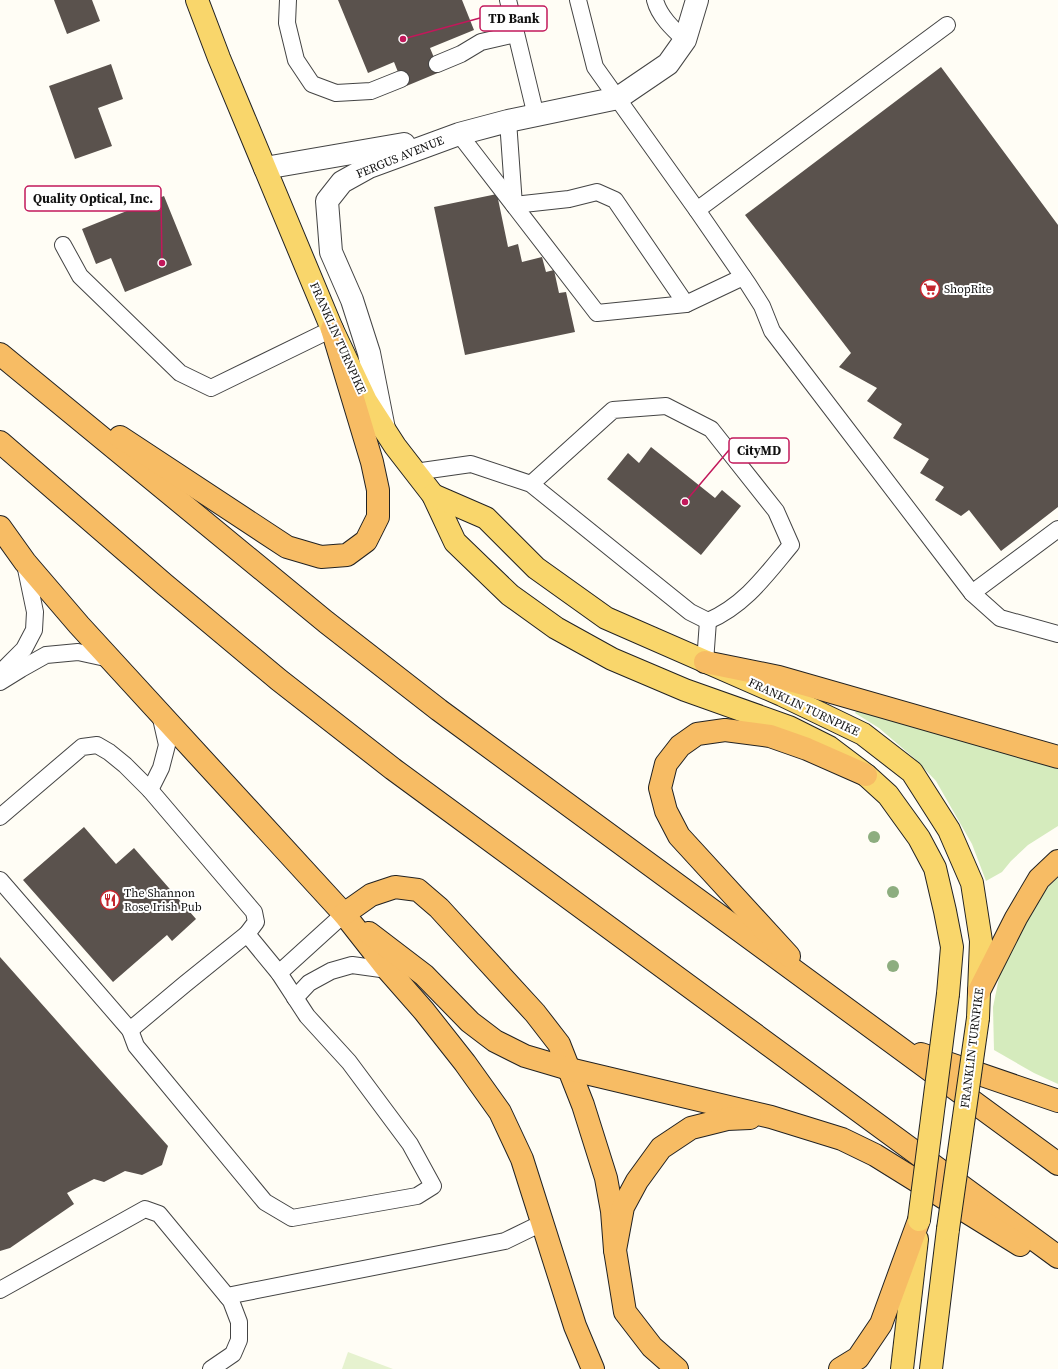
<svg xmlns="http://www.w3.org/2000/svg" width="1058" height="1369" font-family="'Source Serif 4',serif">
  <rect width="100%" height="100%" fill="#fffdf5"/>
  <g fill="#d5ebbd">
    <path d="M858,708L1058,767V826L1028,845L1011,861L1002,872L986,881L972,844L936,781L914,758L879,728L855,713Z"/>
    <path d="M1058,877V1084L1034,1073L994,1050L993,1007L1001,968L1035,901Z"/>
  </g>
  <path fill="#e6f2cf" d="M348,1352L393,1369H342Z"/>
  <g fill="#5a524d">
    <path d="M54,0H92L100,21L67,34Z"/>
    <path d="M338,0H462L474,30L430,48L440,72L404,87L394,62L368,73Z"/>
    <path d="M111,64L123,99L98,108L112,146L75,159L49,86Z"/>
    <path d="M941,67L1058,225V507L1001,551L969,510L961,516L935,500L944,487L920,473L929,459L893,438L902,424L867,401L877,388L839,367L851,353L745,215Z"/>
    <path d="M497,194L508,247L518,244L522,262L542,257L546,272L554,270L559,293L566,292L575,332L465,355L434,207Z"/>
    <path d="M164,196L192,265L125,292L111,258L96,264L82,229Z"/>
    <path d="M651,447L715,498L722,490L741,506L701,555L607,479L628,453L639,463Z"/>
    <path d="M84,827L116,864L134,848L196,919L172,941L167,935L113,982L23,880Z"/>
    <path d="M0,957L168,1146L162,1165L142,1175L125,1171L104,1182L94,1179L67,1193L74,1204L10,1248L0,1251Z"/>
  </g>
  <g fill="none" stroke-linecap="round" stroke-linejoin="round">
    <g stroke="#444" stroke-width="18">
      <g id="service">
        <path d="M288,0L287,23L296,60L312,84L336,93L371,91L401,79"/>
        <path d="M508,0L536,116"/>
        <path d="M578,0L595,67L697,210L748,284L762,306L772,331L972,593L1000,618L1058,634"/>
        <path d="M655,0C659,16 673,29 685,40"/>
        <path d="M437,64L461,54L481,42L516,34"/>
        <path d="M508,121L514,205"/>
        <path d="M459,134L597,313L686,304L743,277"/>
        <path d="M514,205L569,199L597,192L615,200L686,304"/>
        <path d="M697,210L947,25"/>
        <path d="M63,245L80,276L180,373L211,388L332,329"/>
        <path d="M415,472L471,464L531,484L690,612L708,621C745,605 766,575 791,545L776,511L711,429L666,406L613,410L531,484"/>
        <path d="M972,593L1058,529"/>
        <path d="M705,662L708,621"/>
        <path d="M0,673L24,649L34,630L35,612L25,564"/>
        <path d="M0,682L21,669L46,655L78,652L110,659"/>
        <path d="M150,790L161,768L167,745L160,714"/>
        <path d="M0,817L82,747L97,745L109,752L125,765L150,790L254,912L256,922L247,934L279,973L307,1016L349,1062L410,1144L433,1186L417,1196L292,1218L265,1202L136,1046L130,1030L0,880"/>
        <path d="M279,973L344,914"/>
        <path d="M295,998L309,983L331,971L352,965L388,970"/>
        <path d="M130,1030L185,984L247,934"/>
        <path d="M0,1290L145,1209L159,1214L231,1301L239,1322V1340L233,1354L211,1369"/>
        <path d="M227,1296L505,1241L542,1223"/>
      </g>
    </g>
    <g stroke="#444" stroke-width="24">
      <g id="minor">
        <path d="M265,168L404,144"/>
        <path d="M384,429L369,353L352,300L331,252L327,201L342,182L369,167L459,134L508,121L618,98L668,64L685,40L697,0"/>
      </g>
    </g>
    <g stroke="#222" stroke-width="24">
      <g id="primary">
        <path d="M197,0L219,58L332,329L366,401L395,446L433,495L455,542L510,595L556,628L612,659L685,690L789,727L829,747L866,775L888,795L919,838L935,868L945,911L952,947L948,994"/>
        <path d="M433,495L486,518L536,568L606,618L782,695L863,734L912,772L949,830L972,883L981,941L978,1018"/>
        <path d="M902,1369L917,1239"/>
        <path d="M931,1369L948,1229"/>
      </g>
    </g>
    <g stroke="#222" stroke-width="24">
      <g id="trunk">
        <path d="M0,354L326,622L439,710L1058,1164"/>
        <path d="M120,437L287,547L321,557L347,555L366,541L378,517V490L372,462L332,329"/>
        <path d="M0,442L164,584L279,680L393,769L1058,1257"/>
        <path d="M0,527L25,562L79,625L344,914L388,970L424,1011L465,1063L500,1112L522,1159L575,1326L593,1369"/>
        <path d="M705,662L779,677L1058,757"/>
        <path d="M344,914L371,895L395,887L418,890L439,908L535,1013L559,1044L583,1105L606,1178L612,1211L615,1250"/>
        <path d="M369,933L424,975L470,1022L495,1041L525,1056L569,1069L771,1117L842,1139L875,1155L1020,1245"/>
        <path d="M789,956L679,836L666,811L660,788L666,764L680,746L697,734L725,730L770,736L807,749L866,775"/>
        <path d="M979,991L1016,918L1039,879L1058,861"/>
        <path d="M921,1054L1058,1101"/>
        <path d="M677,1369L652,1347L625,1312L615,1250L623,1207L637,1181L661,1148L691,1128L727,1119L750,1118"/>
        <path d="M840,1369L858,1358L881,1324L919,1220"/>
      </g>
    </g>
    <use href="#service" stroke="#fff" stroke-width="16"/>
    <use href="#minor" stroke="#fff" stroke-width="22"/>
    <use href="#primary" stroke="#f9d66b" stroke-width="22"/>
    <use href="#trunk" stroke="#f7bc64" stroke-width="22"/>
    <g stroke="#222" stroke-width="24" stroke-linecap="butt">
      <g id="primary-bridge">
        <path d="M919,1220L948,994"/>
        <path d="M948,1229L978,1018"/>
      </g>
    </g>
    <use href="#primary-bridge" stroke="#f9d66b" stroke-width="22"/>
  </g>
  <g fill="#8dad7f">
    <circle cx="874" cy="837" r="6"/>
    <circle cx="893" cy="892" r="6"/>
    <circle cx="893" cy="966" r="6"/>
  </g>
  <defs>
    <g id="supermarket-ring" transform="scale(1)"><circle r="9.5" fill="#fff" stroke="#c4262e" stroke-width="1.5"/><path d="M-6-5.5h2.5l.6 2H6L4.5 2H-2.5L-4.4-4H-6ZM-1.5 3.2a1.3 1.3 0 1 0 .1 0ZM3 3.2a1.3 1.3 0 1 0 .1 0Z" fill="#c4262e"/></g>
    <g id="restaurant-ring" transform="scale(1)"><circle r="9.5" fill="#fff" stroke="#c4262e" stroke-width="1.5"/><path d="M-5-6h1v4h1v-4h1v4h1v-4h1v5L-1.5 .5V6h-2V.5L-5-1ZM5-6V6H3V1.5H1.5Q1.5-4 5-6Z" fill="#c4262e"/></g>
  </defs>
  <g fill-rule="evenodd">
    <use href="#supermarket-ring" x="930" y="289"/>
    <use href="#restaurant-ring" x="110" y="900"/>
  </g>
  <g text-anchor="middle" dominant-baseline="central" stroke-width="4" stroke-linejoin="round" paint-order="stroke">
    <g font-size="12" fill="#111" stroke="#fff">
      <text transform="translate(400 157) rotate(-22)">FERGUS AVENUE</text>
      <text transform="translate(338 338) rotate(66)">FRANKLIN TURNPIKE</text>
      <text transform="translate(804 707) rotate(25)">FRANKLIN TURNPIKE</text>
      <text transform="translate(972 1048) rotate(-83)">FRANKLIN TURNPIKE</text>
    </g>
    <g font-size="12" fill="#111" stroke="#fff" text-anchor="start">
      <text x="944" y="289">ShopRite</text>
      <text x="124" y="893">The Shannon<tspan x="124" dy="14">Rose Irish Pub</tspan></text>
    </g>
  </g>
  <path fill="none" stroke="#c2185b" stroke-width="1.5" d="M403 39L480 18M162 263L161 199M685 502L729 450"/>
  <g fill="#c2185b" stroke="#fff" stroke-width="1.5">
    <circle cx="403" cy="39" r="4"/>
    <circle cx="162" cy="263" r="4"/>
    <circle cx="685" cy="502" r="4"/>
  </g>
  <g fill="#fff" stroke="#c2185b" stroke-width="1.5">
    <rect x="480" y="6" width="67" height="25" rx="4"/>
    <rect x="25" y="186" width="136" height="25" rx="4"/>
    <rect x="729" y="438" width="60" height="25" rx="4"/>
  </g>
  <g font-size="13" text-anchor="middle" font-weight="bold" fill="#111">
    <text x="514" y="23">TD Bank</text>
    <text x="93" y="203">Quality Optical, Inc.</text>
    <text x="759" y="455">CityMD</text>
  </g>
</svg>
